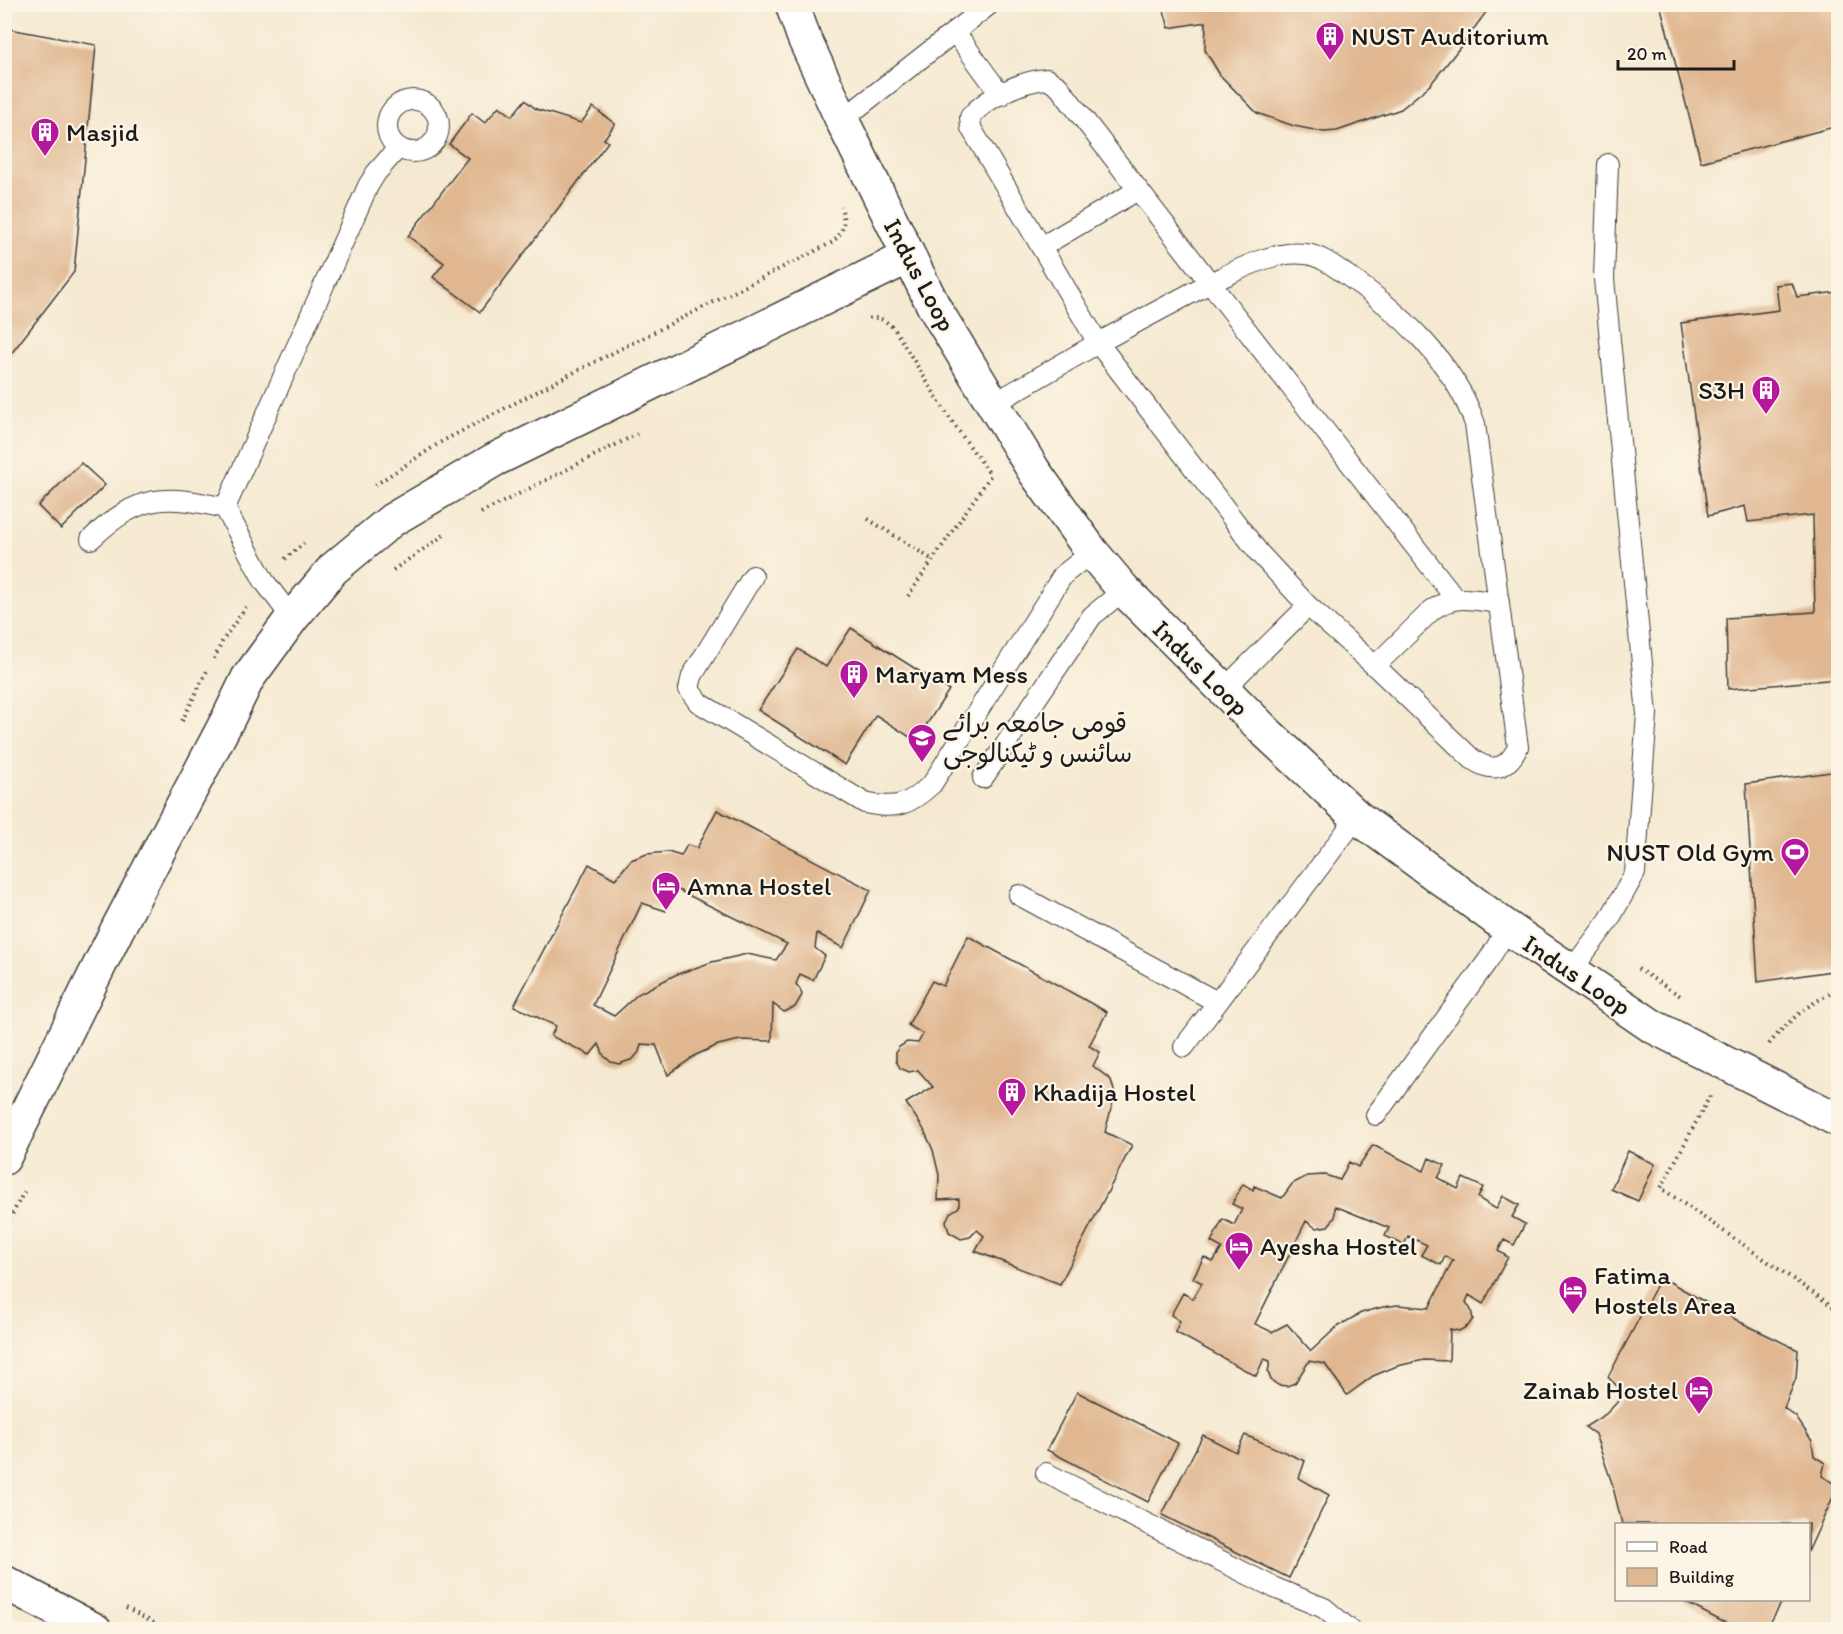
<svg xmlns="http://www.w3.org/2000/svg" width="1843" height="1634" font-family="Itim,'Playpen Sans Arabic',sans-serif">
  <rect width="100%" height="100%" fill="#fcf5e5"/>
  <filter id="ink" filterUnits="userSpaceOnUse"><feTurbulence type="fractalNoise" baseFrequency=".0167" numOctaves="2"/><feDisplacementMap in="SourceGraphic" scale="12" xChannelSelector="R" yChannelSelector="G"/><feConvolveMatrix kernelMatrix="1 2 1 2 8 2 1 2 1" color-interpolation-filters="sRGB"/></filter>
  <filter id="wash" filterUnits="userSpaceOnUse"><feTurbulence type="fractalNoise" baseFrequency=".008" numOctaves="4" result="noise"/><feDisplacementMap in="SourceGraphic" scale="24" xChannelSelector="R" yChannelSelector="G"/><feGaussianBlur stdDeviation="1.35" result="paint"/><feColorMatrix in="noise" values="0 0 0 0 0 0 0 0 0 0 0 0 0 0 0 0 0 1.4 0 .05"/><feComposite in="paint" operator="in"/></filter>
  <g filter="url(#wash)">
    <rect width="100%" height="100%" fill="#f5e9d1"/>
    <g id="blocks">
      <g fill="#e0b791" fill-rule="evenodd">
        <path d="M1162,4H1489L1487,11L1461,46L1430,85L1401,109L1337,131L1324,132L1294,126L1257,113L1220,75L1205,50L1206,22L1169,28Z"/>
        <path d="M1660,4H1838V126L1701,162Z"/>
        <path d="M4,28L96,45L74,272L4,363Z"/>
        <path d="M525,100L536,109L581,123L593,107L615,124L604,139L608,142L480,312L433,277L444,263L408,236L468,158L449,144L472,113L485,123L499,106L512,116Z"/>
        <path d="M1792,283L1797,297L1838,292V679L1728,689L1726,618L1815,612L1813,515L1748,522L1745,506L1708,516L1681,323L1779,310L1776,285Z"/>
        <path d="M81,463L105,485L61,529L38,506Z"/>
        <path d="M851,628L949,690L916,741L876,715L845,765L758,710L798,649L826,667Z"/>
        <path d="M1838,771V970L1758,982L1746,784Z"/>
        <path d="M717,810L871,890L843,948L817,933L815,948L825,956L813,980L800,974L796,984L800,989L802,995L795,1007L784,1012L773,1004L772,1041L740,1040L718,1045L696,1055L668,1075L656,1045L641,1044L639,1052L633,1059L619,1064L611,1062L604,1056L599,1044L590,1055L551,1036L556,1026L514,1006L589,864L615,879L631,860L647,854L668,852L681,856L687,845L697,848ZM674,888L787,944L776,960L747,954L712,962L675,975L638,994L614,1016L593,1005L642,903L666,911Z"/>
        <path d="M968,936L1107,1012L1089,1046L1100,1052L1093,1066L1111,1080L1115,1094L1105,1132L1132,1145L1060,1284L975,1251L984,1236L977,1230L970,1237L961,1239L949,1232L946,1221L950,1213L959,1207V1199L938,1200L939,1175L933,1150L923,1128L906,1103L933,1087L918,1070L909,1072L900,1068L896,1061V1052L899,1047L907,1042L918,1043L923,1034L908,1025L932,981L943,986Z"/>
        <path d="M1373,1145L1424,1171L1429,1158L1445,1165L1438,1178L1458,1189L1463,1178L1483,1187L1478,1198L1496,1209L1503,1196L1519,1205L1512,1217L1525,1224L1514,1245L1504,1240L1498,1251L1508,1257L1483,1304L1469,1295L1466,1302L1471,1310L1473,1319L1468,1326L1459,1331L1450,1329L1449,1361L1424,1360L1397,1366L1373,1376L1347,1395L1325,1364L1309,1361L1295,1383L1287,1386L1278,1385L1271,1380L1268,1372L1270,1361L1264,1359L1256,1376L1175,1332L1180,1321L1171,1315L1183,1293L1193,1299L1202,1283L1193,1278L1204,1257L1213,1262L1222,1248L1211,1242L1223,1219L1234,1225L1242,1209L1232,1204L1243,1184L1253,1190L1254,1186L1282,1198L1292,1184L1307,1176L1325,1175L1340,1180L1349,1162L1358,1167ZM1335,1206L1389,1228L1385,1236L1404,1245L1408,1236L1427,1245L1421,1255L1441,1265L1445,1256L1453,1260L1429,1308L1398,1305L1383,1307L1361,1313L1338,1326L1311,1351L1287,1324L1272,1332L1255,1324L1306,1221L1316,1228L1328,1226L1335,1217Z"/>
        <path d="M1628,1151L1655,1164L1638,1201L1611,1189Z"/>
        <path d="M1661,1277L1740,1322L1798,1350L1796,1378L1784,1408L1796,1417L1812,1441L1814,1456L1825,1463L1822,1476L1838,1486L1808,1552V1524H1622L1612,1483L1595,1434L1585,1427L1606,1414L1625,1394L1608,1377Z"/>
        <path d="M1077,1392L1178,1443L1148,1502L1047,1450Z"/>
        <path d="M1203,1435L1236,1452L1245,1435L1305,1461L1299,1478L1329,1495L1289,1578L1162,1515Z"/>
        <path d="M1681,1600H1783L1766,1630H1747L1721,1621Z"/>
      </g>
    </g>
  </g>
  <g filter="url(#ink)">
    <use href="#blocks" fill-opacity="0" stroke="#3d3b37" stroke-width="1.5"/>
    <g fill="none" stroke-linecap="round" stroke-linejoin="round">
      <g stroke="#3d3b37" stroke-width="22">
        <g id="service">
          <path d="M955,32L1001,95"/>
          <path d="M1047,79L1059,87L1210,283C1239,270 1272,250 1305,254C1319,255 1334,266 1345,274C1398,310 1454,362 1475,424L1518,747C1507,770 1492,773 1472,759L1375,666L1308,606L1259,553L1098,343L971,128L970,117C987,97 1021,81 1047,79Z"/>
          <circle cx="413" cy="126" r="26"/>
          <path d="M842,120L990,4"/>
          <path d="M1041,247L1138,190"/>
          <path d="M993,404L1098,343L1210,283L1455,598"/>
          <path d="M225,508L368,186L376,173L398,148"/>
          <path d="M91,539C139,494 164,494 225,508L264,581L292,618"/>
          <path d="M753,576L692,676L689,689L698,702L865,803C896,810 909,805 932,784L1063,575L1092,552"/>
          <path d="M1375,666L1432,610C1457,593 1470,600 1499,603"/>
          <path d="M1224,689L1308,606"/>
          <path d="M983,778L1092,616L1124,590"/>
          <path d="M1019,895L1217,1002"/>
          <path d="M1571,971L1609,920L1635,873L1647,714L1604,279L1608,164"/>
          <path d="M1184,1047L1357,817"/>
          <path d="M1376,1115L1489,959L1508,928"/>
          <path d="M1046,1473L1275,1588L1324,1608L1350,1630"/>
        </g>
      </g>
      <g stroke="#3d3b37" stroke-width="36">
        <g id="minor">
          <path d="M792,4L804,38L842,120L934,307L1034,471L1092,552L1124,590L1267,733L1357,817L1508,928L1652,1026L1838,1120"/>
          <path d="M4,1158L118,928L229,717L248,678L292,618L333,569L392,520L494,460L908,257"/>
          <path d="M4,1582L95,1630"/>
        </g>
      </g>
      <g stroke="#3d3b37" stroke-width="4" stroke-dasharray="1.5 4.5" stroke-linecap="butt">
        <path d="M869,318C881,317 887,321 895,330L950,419L990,474"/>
        <path d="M375,485L441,442L553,383L833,242C845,230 845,222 841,206"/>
        <path d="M481,513L637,434"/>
        <path d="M868,519L933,560"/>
        <path d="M285,559L304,543"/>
        <path d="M393,570L444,535"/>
        <path d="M908,596L991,475"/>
        <path d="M214,659L223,640L246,607"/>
        <path d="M182,721L207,671"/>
        <path d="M1638,969L1682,997"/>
        <path d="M1769,1044C1789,1020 1810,1002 1838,990"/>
        <path d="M1710,1096L1661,1188L1838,1310"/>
        <path d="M4,1230L26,1188"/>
        <path d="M126,1608L167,1630"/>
      </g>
      <use href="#service" stroke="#fff" stroke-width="20"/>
      <use href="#minor" stroke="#fff" stroke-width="33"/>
    </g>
  </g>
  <defs>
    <g id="building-pin" transform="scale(1.5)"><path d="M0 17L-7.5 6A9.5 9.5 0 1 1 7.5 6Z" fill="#b5179e" stroke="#fcf5e5"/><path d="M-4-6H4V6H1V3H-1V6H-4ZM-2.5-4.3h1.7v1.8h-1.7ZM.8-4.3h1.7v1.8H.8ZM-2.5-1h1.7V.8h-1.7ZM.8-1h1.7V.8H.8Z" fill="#fff"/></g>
    <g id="university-pin" transform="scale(1.5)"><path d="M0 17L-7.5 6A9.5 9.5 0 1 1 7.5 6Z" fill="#b5179e" stroke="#fcf5e5"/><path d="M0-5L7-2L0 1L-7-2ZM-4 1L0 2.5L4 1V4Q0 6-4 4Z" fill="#fff"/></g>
    <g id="stadium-pin" transform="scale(1.5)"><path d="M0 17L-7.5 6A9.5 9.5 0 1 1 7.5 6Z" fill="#b5179e" stroke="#fcf5e5"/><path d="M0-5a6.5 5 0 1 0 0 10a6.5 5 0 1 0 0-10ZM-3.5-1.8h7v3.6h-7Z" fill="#fff"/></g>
    <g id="hotel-pin" transform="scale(1.5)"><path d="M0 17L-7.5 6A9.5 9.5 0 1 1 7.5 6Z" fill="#b5179e" stroke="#fcf5e5"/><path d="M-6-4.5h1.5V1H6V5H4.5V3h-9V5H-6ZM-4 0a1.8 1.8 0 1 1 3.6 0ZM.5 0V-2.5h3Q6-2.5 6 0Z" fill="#fff"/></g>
  </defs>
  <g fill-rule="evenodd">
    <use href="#building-pin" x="1330" y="36"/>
    <use href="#building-pin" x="45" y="132"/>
    <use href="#building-pin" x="1766" y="390"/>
    <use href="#building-pin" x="854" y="674"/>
    <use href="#university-pin" x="922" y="738"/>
    <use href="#stadium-pin" x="1795" y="852"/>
    <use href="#hotel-pin" x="666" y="886"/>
    <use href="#building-pin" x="1012" y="1092"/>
    <use href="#hotel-pin" x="1239" y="1246"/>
    <use href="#hotel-pin" x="1573" y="1290"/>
    <use href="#hotel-pin" x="1699" y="1390"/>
  </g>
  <g text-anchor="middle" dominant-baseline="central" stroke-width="4.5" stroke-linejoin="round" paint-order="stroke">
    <g font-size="26" fill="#1c1c1c" stroke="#fcf5e5" text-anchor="start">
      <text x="1351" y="36">NUST Auditorium</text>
      <text x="66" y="132">Masjid</text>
      <text x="1745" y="390" text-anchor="end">S3H</text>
      <text x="875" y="674">Maryam Mess</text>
      <text x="943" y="723">قومی جامعہ برائے<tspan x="943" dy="30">سائنس و ٹیکنالوجی</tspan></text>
      <text x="1774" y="852" text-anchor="end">NUST Old Gym</text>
      <text x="687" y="886">Amna Hostel</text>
      <text x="1033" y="1092">Khadija Hostel</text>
      <text x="1260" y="1246">Ayesha Hostel</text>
      <text x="1594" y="1275">Fatima<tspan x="1594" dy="30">Hostels Area</tspan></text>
      <text x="1678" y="1390" text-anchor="end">Zainab Hostel</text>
    </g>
    <g font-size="26" fill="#1c1c1c" stroke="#fcf5e5">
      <text transform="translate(920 275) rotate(62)">Indus Loop</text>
      <text transform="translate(1201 668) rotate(45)">Indus Loop</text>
      <text transform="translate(1577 975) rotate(34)">Indus Loop</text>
    </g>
  </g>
  <rect width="1843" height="1634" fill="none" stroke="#fcf5e5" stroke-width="24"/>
  <rect x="1615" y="1523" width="195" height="78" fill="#fcf5e5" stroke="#a29e95" stroke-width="1.5"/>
  <rect x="1627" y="1542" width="30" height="9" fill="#ffffff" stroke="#a29e95" stroke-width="1.5"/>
  <text x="1669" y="1553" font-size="18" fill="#1c1c1c">Road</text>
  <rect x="1627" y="1568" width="30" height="18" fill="#e0b791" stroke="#a29e95" stroke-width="1.5"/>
  <text x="1669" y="1583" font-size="18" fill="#1c1c1c">Building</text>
  <path d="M1618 60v9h116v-9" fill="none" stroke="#1c1c1c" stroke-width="3"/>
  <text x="1627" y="60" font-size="18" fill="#1c1c1c" stroke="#fcf5e5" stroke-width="4.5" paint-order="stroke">20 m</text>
</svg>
